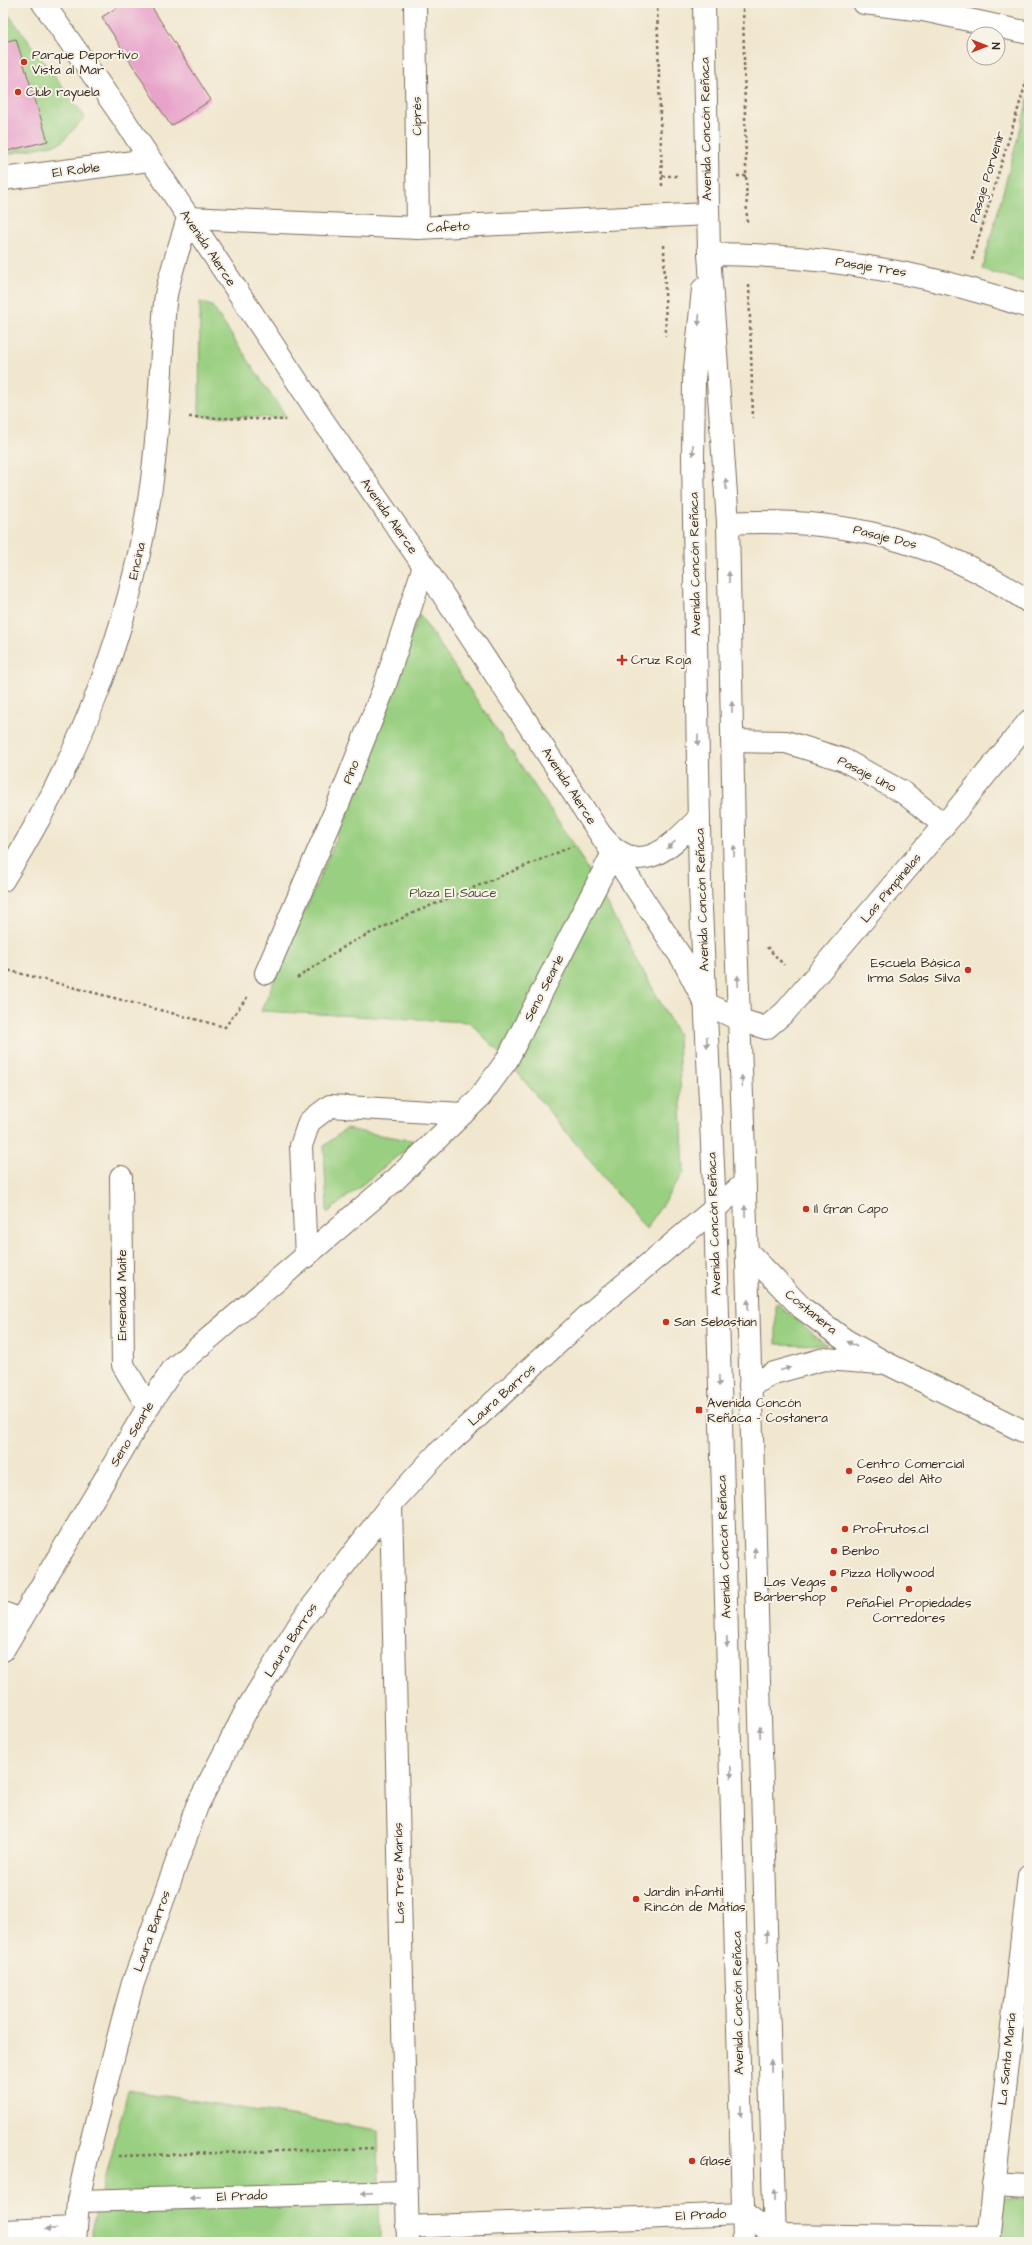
<svg xmlns="http://www.w3.org/2000/svg" width="1032" height="2245" font-family="'Architects Daughter',sans-serif">
  <rect width="100%" height="100%" fill="#f7f3e8"/>
  <filter id="ink" filterUnits="userSpaceOnUse"><feTurbulence type="fractalNoise" baseFrequency=".025" numOctaves="2"/><feDisplacementMap in="SourceGraphic" scale="8" xChannelSelector="R" yChannelSelector="G"/><feConvolveMatrix kernelMatrix="1 2 1 2 8 2 1 2 1" color-interpolation-filters="sRGB"/></filter>
  <filter id="wash" filterUnits="userSpaceOnUse"><feTurbulence type="fractalNoise" baseFrequency=".012" numOctaves="4" result="noise"/><feDisplacementMap in="SourceGraphic" scale="16" xChannelSelector="R" yChannelSelector="G"/><feGaussianBlur stdDeviation="0.9" result="paint"/><feColorMatrix in="noise" values="0 0 0 0 0 0 0 0 0 0 0 0 0 0 0 0 0 1.4 0 .05"/><feComposite in="paint" operator="in"/></filter>
  <g filter="url(#wash)">
    <rect width="100%" height="100%" fill="#f1e7cf"/>
    <g fill="#99cf80" stroke="#6a7c4f">
      <path d="M3,7L85,117L61,143L3,155Z"/>
      <path d="M1029,97V283L982,269Z"/>
      <path d="M200,302L212,306L287,418L199,416Z"/>
      <path d="M419,614L577,849L678,1035L684,1172L646,1229L507,1060L469,1022L261,1011L346,817Z"/>
      <path d="M345,1129L416,1141L327,1213L324,1146Z"/>
      <path d="M776,1303L827,1345L776,1344Z"/>
      <path d="M128,2090L378,2130L380,2242H89Z"/>
      <path d="M1002,2198L1029,2200V2242H999Z"/>
    </g>
    <g id="blocks">
      <g fill="#e8a3cb">
        <path d="M124,3H149L211,100L171,126L102,17Z"/>
        <path d="M16,39L48,141L3,152V42Z"/>
      </g>
    </g>
  </g>
  <g filter="url(#ink)">
    <use href="#blocks" fill-opacity="0" stroke="#7b6c5c" stroke-width="1"/>
    <g fill="none" stroke-linecap="round" stroke-linejoin="round">
      <g stroke="#7b6c5c" stroke-width="24">
        <g id="minor">
          <path d="M415,3L418,228"/>
          <path d="M864,3L923,10L1029,33"/>
          <path d="M3,179L149,160"/>
          <path d="M709,254C819,254 925,272 1029,307"/>
          <path d="M728,523C838,517 937,539 1029,602"/>
          <path d="M732,741L786,742L844,760L904,793L944,825"/>
          <path d="M3,880C80,759 133,622 152,480C157,437 160,394 162,351C164,333 163,313 166,295C171,269 181,243 188,218L418,228L708,214"/>
          <path d="M266,973L337,807L384,688L424,566"/>
          <path d="M121,1177L123,1365L148,1407"/>
          <path d="M746,1250L802,1308L845,1340L886,1363L1029,1434"/>
          <path d="M306,1257L301,1146L309,1122L330,1106L462,1114"/>
          <path d="M750,1386L774,1373L824,1359L880,1363"/>
          <path d="M391,1504L408,2242"/>
          <path d="M3,1613L21,1620"/>
          <path d="M3,1650L148,1407L173,1369L395,1180L480,1097L507,1060L613,853"/>
          <path d="M993,2184L1029,2186"/>
          <path d="M78,2201L406,2192"/>
          <path d="M407,2227L743,2214L775,2235L988,2238"/>
          <path d="M3,2231L76,2228"/>
          <path d="M75,2242L78,2201L87,2158L123,2019L133,1983L197,1806L247,1709L302,1620L391,1504L437,1454L595,1309L744,1184"/>
          <path d="M988,2242L1029,1875"/>
        </g>
      </g>
      <g stroke="#7b6c5c" stroke-width="24">
        <path id="tertiary" d="M43,3L123,118L324,422L424,566L683,960L705,1003L740,1020L766,1028L785,1012L956,811L1029,721"/>
      </g>
      <g stroke="#7b6c5c" stroke-width="24">
        <g id="primary">
          <path d="M704,3L709,254L728,523L736,938L743,1122L775,2242"/>
          <path d="M703,289L694,379L693,456L700,887L715,1208L744,2242"/>
          <path d="M601,835C639,881 668,849 699,818"/>
        </g>
      </g>
      <g stroke="#7b6c5c" stroke-width="2.5" stroke-dasharray="3 3" stroke-linecap="butt">
        <path d="M657,3L662,186"/>
        <path d="M743,3L747,224"/>
        <path d="M662,176H678"/>
        <path d="M737,176H747"/>
        <path d="M664,245L666,336"/>
        <path d="M972,260L1029,73"/>
        <path d="M749,285L753,418"/>
        <path d="M189,417L286,420"/>
        <path d="M767,947L784,965"/>
        <path d="M3,969L225,1027L248,996"/>
        <path d="M297,978L350,943L413,913L573,846"/>
        <path d="M118,2156L375,2148"/>
      </g>
      <use href="#minor" stroke="#fff" stroke-width="22"/>
      <use href="#tertiary" stroke="#fff" stroke-width="22"/>
      <use href="#primary" stroke="#fff" stroke-width="22"/>
    </g>
    <defs><path id="oneway-solid" d="M-6-.8H1V-3.2L6.5 0L1 3.2V.8H-6Z"/></defs>
    <g fill="#a79f9a">
      <use href="#oneway-solid" transform="translate(699 320) rotate(94)"/>
      <use href="#oneway-solid" transform="translate(693 450) rotate(91)"/>
      <use href="#oneway-solid" transform="translate(726 484) rotate(-94)"/>
      <use href="#oneway-solid" transform="translate(729 577) rotate(-91)"/>
      <use href="#oneway-solid" transform="translate(732 707) rotate(-91)"/>
      <use href="#oneway-solid" transform="translate(698 740) rotate(89)"/>
      <use href="#oneway-solid" transform="translate(671 845) rotate(138)"/>
      <use href="#oneway-solid" transform="translate(734 851) rotate(-91)"/>
      <use href="#oneway-solid" transform="translate(738 981) rotate(-92)"/>
      <use href="#oneway-solid" transform="translate(707 1042) rotate(88)"/>
      <use href="#oneway-solid" transform="translate(742 1081) rotate(-92)"/>
      <use href="#oneway-solid" transform="translate(745 1211) rotate(-92)"/>
      <use href="#oneway-solid" transform="translate(748 1305) rotate(-92)"/>
      <use href="#oneway-solid" transform="translate(852 1344) rotate(-150)"/>
      <use href="#oneway-solid" transform="translate(785 1369) rotate(-16)"/>
      <use href="#oneway-solid" transform="translate(719 1381) rotate(89)"/>
      <use href="#oneway-solid" transform="translate(755 1553) rotate(-92)"/>
      <use href="#oneway-solid" transform="translate(727 1642) rotate(88)"/>
      <use href="#oneway-solid" transform="translate(760 1732) rotate(-92)"/>
      <use href="#oneway-solid" transform="translate(731 1772) rotate(88)"/>
      <use href="#oneway-solid" transform="translate(767 1936) rotate(-92)"/>
      <use href="#oneway-solid" transform="translate(771 2066) rotate(-92)"/>
      <use href="#oneway-solid" transform="translate(741 2111) rotate(89)"/>
      <use href="#oneway-solid" transform="translate(367 2193) rotate(178)"/>
      <use href="#oneway-solid" transform="translate(774 2196) rotate(-91)"/>
      <use href="#oneway-solid" transform="translate(195 2198) rotate(178)"/>
      <use href="#oneway-solid" transform="translate(51 2229) rotate(177)"/>
    </g>
  </g>
  <g fill="#c8321e" stroke="#f7f3e8" stroke-width="1.5">
    <circle cx="24" cy="62" r="4"/>
    <circle cx="18" cy="92" r="4"/>
    <path d="M620 654h4v4h4v4h-4v4h-4v-4h-4v-4h4z"/>
    <circle cx="968" cy="970" r="4"/>
    <circle cx="806" cy="1209" r="4"/>
    <circle cx="666" cy="1322" r="4"/>
    <rect x="695" y="1406" width="8" height="8" rx="2"/>
    <circle cx="849" cy="1471" r="4"/>
    <circle cx="845" cy="1529" r="4"/>
    <circle cx="834" cy="1551" r="4"/>
    <circle cx="833" cy="1573" r="4"/>
    <circle cx="834" cy="1589" r="4"/>
    <circle cx="909" cy="1589" r="4"/>
    <circle cx="636" cy="1899" r="4"/>
    <circle cx="692" cy="2161" r="4"/>
  </g>
  <g text-anchor="middle" dominant-baseline="central" stroke-width="4" stroke-linejoin="round" paint-order="stroke">
    <g font-size="13" fill="#3b2a1e" stroke="#f7f3e8" text-anchor="start">
      <text x="32" y="55">Parque Deportivo<tspan x="32" dy="15">Vista al Mar</tspan></text>
      <text x="26" y="92">Club rayuela</text>
      <text x="631" y="660">Cruz Roja</text>
      <text x="960" y="963" text-anchor="end">Escuela Básica<tspan x="960" dy="15">Irma Salas Silva</tspan></text>
      <text x="814" y="1209">Il Gran Capo</text>
      <text x="674" y="1322">San Sebastian</text>
      <text x="707" y="1403">Avenida Concón<tspan x="707" dy="15">Reñaca - Costanera</tspan></text>
      <text x="857" y="1464">Centro Comercial<tspan x="857" dy="15">Paseo del Alto</tspan></text>
      <text x="853" y="1529">Profrutos.cl</text>
      <text x="842" y="1551">Benbo</text>
      <text x="841" y="1573">Pizza Hollywood</text>
      <text x="826" y="1582" text-anchor="end">Las Vegas<tspan x="826" dy="15">Barbershop</tspan></text>
      <text x="909" y="1603" text-anchor="middle">Peñafiel Propiedades<tspan x="909" dy="15">Corredores</tspan></text>
      <text x="644" y="1892">Jardín infantil<tspan x="644" dy="15">Rincón de Matías</tspan></text>
      <text x="700" y="2161">Glasé</text>
    </g>
    <g font-size="13" fill="#3b2a1e" stroke="#f7f3e8">
      <text transform="translate(417 116) rotate(-91)">Ciprés</text>
      <text transform="translate(706 129) rotate(-91)">Avenida Concón Reñaca</text>
      <text transform="translate(76 170) rotate(-7)">El Roble</text>
      <text transform="translate(987 177) rotate(-73)">Pasaje Porvenir</text>
      <text transform="translate(448 227) rotate(-3)">Cafeto</text>
      <text transform="translate(208 248) rotate(56)">Avenida Alerce</text>
      <text transform="translate(871 267) rotate(9)">Pasaje Tres</text>
      <text transform="translate(389 516) rotate(55)">Avenida Alerce</text>
      <text transform="translate(885 537) rotate(14)">Pasaje Dos</text>
      <text transform="translate(137 561) rotate(-77)">Encina</text>
      <text transform="translate(695 564) rotate(-91)">Avenida Concón Reñaca</text>
      <text transform="translate(351 772) rotate(-69)">Pino</text>
      <text transform="translate(867 774) rotate(27)">Pasaje Uno</text>
      <text transform="translate(569 786) rotate(57)">Avenida Alerce</text>
      <text transform="translate(891 888) rotate(-50)">Las Pimpinelas</text>
      <text transform="translate(702 900) rotate(-92)">Avenida Concón Reñaca</text>
      <text transform="translate(544 988) rotate(-63)">Seno Searle</text>
      <text transform="translate(714 1224) rotate(-92)">Avenida Concón Reñaca</text>
      <text transform="translate(122 1295) rotate(-90)">Ensenada Maite</text>
      <text transform="translate(811 1312) rotate(39)">Costanera</text>
      <text transform="translate(502 1395) rotate(-42)">Laura Barros</text>
      <text transform="translate(132 1434) rotate(-59)">Seno Searle</text>
      <text transform="translate(724 1547) rotate(-92)">Avenida Concón Reñaca</text>
      <text transform="translate(291 1640) rotate(-57)">Laura Barros</text>
      <text transform="translate(399 1873) rotate(-91)">Las Tres Marías</text>
      <text transform="translate(152 1931) rotate(-70)">Laura Barros</text>
      <text transform="translate(738 2003) rotate(-91)">Avenida Concón Reñaca</text>
      <text transform="translate(1007 2059) rotate(-84)">La Santa María</text>
      <text transform="translate(242 2196) rotate(-2)">El Prado</text>
      <text transform="translate(701 2215) rotate(-3)">El Prado</text>
    </g>
    <g font-size="13" fill="#525336" stroke="#f7f3e8">
      <text x="453" y="893">Plaza El Sauce</text>
    </g>
  </g>
  <rect width="1032" height="2245" fill="none" stroke="#f7f3e8" stroke-width="16"/>
  <g transform="translate(986 46) rotate(90)"><circle r="19" fill="#f7f3e8" stroke="#aca397"/>
  <path d="M0-3L7 15L0 10L-7 15Z" fill="#c8321e"/>
  <text y="-6" font-size="11" font-weight="bold" text-anchor="middle" fill="#3b2a1e">N</text>
  </g>
</svg>
